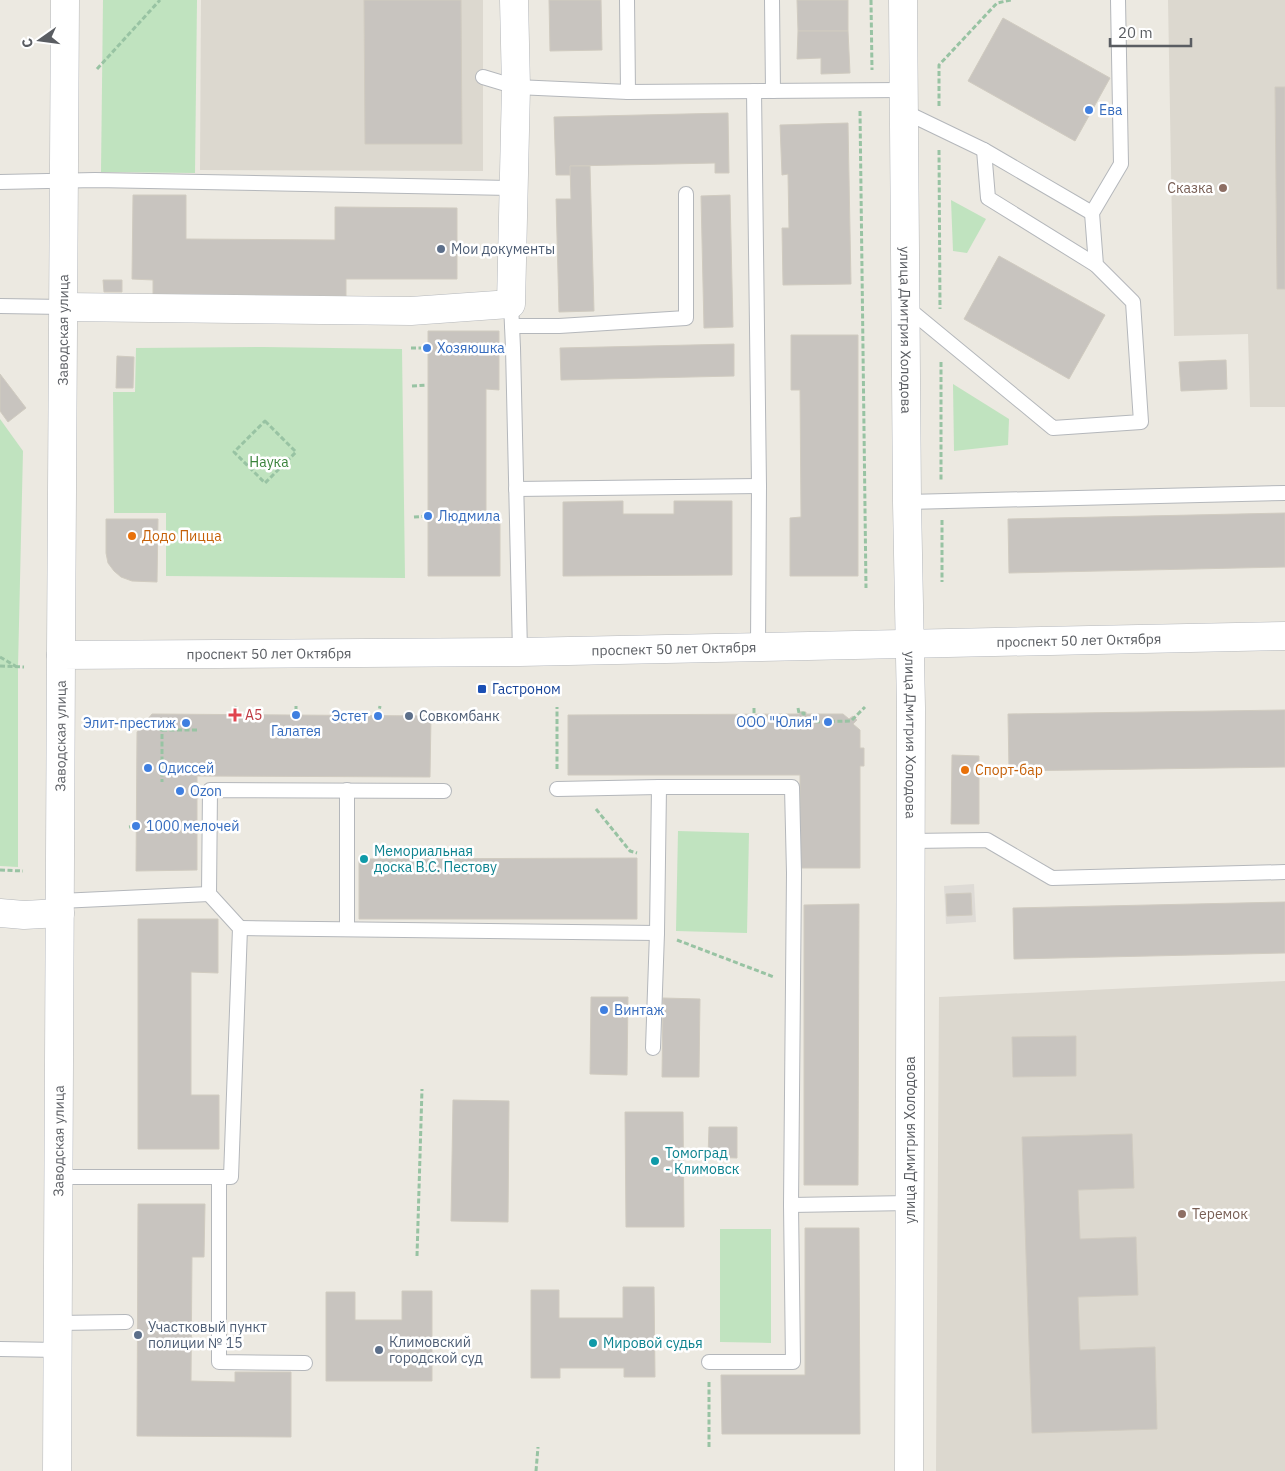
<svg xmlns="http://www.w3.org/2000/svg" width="1285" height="1471" font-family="'IBM Plex Sans',sans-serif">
  <rect width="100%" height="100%" fill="#ece9e1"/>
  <path fill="#dedbd6" d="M974,884L976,922L946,924L944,886Z"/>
  <g fill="#dcd8cf" fill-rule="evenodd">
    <path d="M201,0H483V171L200,170Z"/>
    <path d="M1168,0H1285V87H1275L1277,289H1285V407H1250L1248,334L1174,336Z"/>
    <path d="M1285,981V1471H936L939,997ZM1076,1036V1076L1013,1077L1012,1037ZM1132,1134L1134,1188L1078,1190L1080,1239L1136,1237L1138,1295L1078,1297L1080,1350L1155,1347L1157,1428L1032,1433L1022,1137Z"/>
  </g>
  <g fill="#c0e3bf">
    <path d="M103,0H197L195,173L101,172Z"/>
    <path d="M951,200L986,219L967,253L953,251Z"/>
    <path d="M264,347L402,349L405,578L166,576V513H114L113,392H135L136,348Z"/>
    <path d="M953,384L1009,419L1008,445L954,451Z"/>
    <path d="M0,419L23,451L18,667V867L0,866Z"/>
    <path d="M678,831L749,833L747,933L676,931Z"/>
    <path d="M720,1229H771V1343L720,1342Z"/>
  </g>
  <g fill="#c8c4bf" stroke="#d0cbc0">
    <path d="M364,0H461L462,144H365Z"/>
    <path d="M549,0H601L602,50L550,51Z"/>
    <path d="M797,0H848V31H798Z"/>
    <path d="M1003,18L1110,78L1075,141L968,81Z"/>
    <path d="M798,31H848L850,73L821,74V58L797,59Z"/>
    <path d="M1275,87H1285V289H1277Z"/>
    <path d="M728,113L729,173H715V163L570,166V175H556L554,117Z"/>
    <path d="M848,123L851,284L783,285L782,228H789L788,174L782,175L780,125Z"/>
    <path d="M570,166H590L594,311L559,312L556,199H571Z"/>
    <path d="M133,195H186V239L335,240V207L457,208V279H346V296L153,294V280L132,279Z"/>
    <path d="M730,195L733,327L704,328L701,196Z"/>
    <path d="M999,256L1105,315L1069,379L964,319Z"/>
    <path d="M103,280H122V292H104Z"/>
    <path d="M428,331H499V390L486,389V515L500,516V576H428Z"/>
    <path d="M791,335H858V576H790V518L801,517L800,390H791Z"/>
    <path d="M734,344V376L561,380L560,348Z"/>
    <path d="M117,356L134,357L133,388H116Z"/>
    <path d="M1226,360L1227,389L1181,391L1179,362Z"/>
    <path d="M0,374L26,408L8,422L0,411Z"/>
    <path d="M623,501V514H674V501H732V575L563,576V502Z"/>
    <path d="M1285,513V567L1009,573L1008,519Z"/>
    <path d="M106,519H158L157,582L132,581L121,577L114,571L108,563L106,553Z"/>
    <path d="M1285,710V767L1009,771L1008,714Z"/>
    <path d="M799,712H806V714H843L849,719L853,716L857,720L853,724L860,730V748H864V766H860V868H800V775H568V715L799,714Z"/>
    <path d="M152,714L431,716L430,777L197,776V870L136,871L137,732Z"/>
    <path d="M952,755L979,756V824H951Z"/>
    <path d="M637,858V919H359V859Z"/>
    <path d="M971,893L972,915L947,916L946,894Z"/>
    <path d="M1285,902V953L1014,959L1013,908Z"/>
    <path d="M859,904L858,1185H804V905Z"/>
    <path d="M138,919H218V973L191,972V1095H219V1149H138Z"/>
    <path d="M591,997H628L627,1075L590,1074Z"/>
    <path d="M663,998L700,999L699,1077H662Z"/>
    <path d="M1076,1036V1076L1013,1077L1012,1037Z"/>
    <path d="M453,1100L509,1101L508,1222L451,1221Z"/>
    <path d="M625,1112H683L684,1227H626Z"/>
    <path d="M709,1127H737V1158L708,1157Z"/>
    <path d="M1132,1134L1134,1188L1078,1190L1080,1239L1136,1237L1138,1295L1078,1297L1080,1350L1155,1347L1157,1429L1032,1433L1022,1137Z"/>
    <path d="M138,1204H205L204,1257H192L191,1381L235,1382V1372H291V1437L137,1436Z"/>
    <path d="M805,1228H859L860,1434H722L721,1375H805Z"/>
    <path d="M623,1287H654L655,1377H624V1368H560V1378H531V1290H559V1318H623Z"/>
    <path d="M402,1291H432V1381H326V1292H355V1320H402Z"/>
  </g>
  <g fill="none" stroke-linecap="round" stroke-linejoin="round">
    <g stroke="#b4b7bb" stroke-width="16">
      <g id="service">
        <path d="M627,0L628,92"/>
        <path d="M772,0L773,91"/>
        <path d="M483,77L516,87L628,92L903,90"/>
        <path d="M754,91L759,486L758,647"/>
        <path d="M903,111L984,150L1092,213"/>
        <path d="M984,150L988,198L1096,265"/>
        <path d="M0,182L95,180L514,188"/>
        <path d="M511,304L513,348L520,652"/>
        <path d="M0,306L64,307"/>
        <path d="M905,306L1053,428L1141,422L1133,302L1096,265L1092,213L1121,164L1118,0"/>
        <path d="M512,326H559L686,318V194"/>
        <path d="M516,489L759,486"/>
        <path d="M907,502L1285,493"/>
        <path d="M557,789L659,787H792L794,873L791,1205L910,1203"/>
        <path d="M910,841L987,840L1052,878L1285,872"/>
        <path d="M60,901L209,894"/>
        <path d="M240,928L657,933"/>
        <path d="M347,929V790"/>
        <path d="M653,1048L657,933L659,787"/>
        <path d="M59,1177H231L240,928L209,894L210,790L444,791"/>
        <path d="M219,1177V1362L305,1363"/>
        <path d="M58,1323L126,1322"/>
        <path d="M0,1349L58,1350"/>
        <path d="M709,1362H793L791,1205"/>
      </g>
    </g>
    <g stroke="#b4b7bb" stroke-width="29">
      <g id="minor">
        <path id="s1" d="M903,0L907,502L911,708L909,1471"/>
        <path d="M64,307L411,311L511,304L516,87L514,0"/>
        <path d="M0,913L24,915L60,913"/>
      </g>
    </g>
    <g stroke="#b4b7bb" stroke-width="29">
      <g id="tertiary">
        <path id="s2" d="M61,655L65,0"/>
      </g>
    </g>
    <g stroke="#b5b8bd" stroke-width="29">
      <g id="secondary">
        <path id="s3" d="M57,1471L61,655L520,652L1285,636"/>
      </g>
    </g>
    <g stroke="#98c3a3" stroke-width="3" stroke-dasharray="5 2.5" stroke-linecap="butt">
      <path d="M871,0L872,70"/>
      <path d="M97,69L160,0"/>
      <path d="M939,106V65L997,3L1011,0"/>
      <path d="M860,111L866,588"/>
      <path d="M939,150L940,309"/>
      <path d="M411,348H427"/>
      <path d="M941,362V481"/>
      <path d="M412,386L427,385"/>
      <path d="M265,421L296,452L265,483L234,452Z"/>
      <path d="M414,517L428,516"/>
      <path d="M942,520V582"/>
      <path d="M0,657L17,667"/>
      <path d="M0,666L24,667"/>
      <path d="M296,706V715"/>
      <path d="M754,708V714"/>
      <path d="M798,708L799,713H804V722L851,721L865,707"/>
      <path d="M235,715L236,706"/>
      <path d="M378,716L380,706"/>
      <path d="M145,723L162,730V782"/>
      <path d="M162,730H197"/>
      <path d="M557,769V707"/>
      <path d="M596,809L630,851L637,853"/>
      <path d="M129,827L136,826"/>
      <path d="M0,870L23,871"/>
      <path d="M677,940L774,977"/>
      <path d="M417,1256L422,1089"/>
      <path d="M709,1447V1382"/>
      <path d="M536,1471L538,1447"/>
    </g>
    <use href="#service" stroke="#fff" stroke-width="14"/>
    <use href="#minor" stroke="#fff" stroke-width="28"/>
    <use href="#tertiary" stroke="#fff" stroke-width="28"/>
    <use href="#secondary" stroke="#fff" stroke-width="28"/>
  </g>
  <g fill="#3f7fe0" stroke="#fff" stroke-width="2">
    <circle cx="1089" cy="110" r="5"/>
    <circle cx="427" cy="348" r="5"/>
    <circle cx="428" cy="516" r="5"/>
    <circle cx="296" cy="715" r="5"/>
    <circle cx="378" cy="716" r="5"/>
    <circle cx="828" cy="722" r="5"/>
    <circle cx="186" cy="723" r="5"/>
    <circle cx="148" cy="768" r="5"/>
    <circle cx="180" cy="791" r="5"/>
    <circle cx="136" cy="826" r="5"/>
    <circle cx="604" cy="1010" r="5"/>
  </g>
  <g fill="#8d6e63" stroke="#fff" stroke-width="2">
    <circle cx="1223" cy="188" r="5"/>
    <circle cx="1182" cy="1214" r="5"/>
  </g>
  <g fill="#5c6f8a" stroke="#fff" stroke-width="2">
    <circle cx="441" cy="249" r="5"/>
    <circle cx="409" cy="716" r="5"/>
    <circle cx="138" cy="1335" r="5"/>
    <circle cx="379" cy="1350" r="5"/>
  </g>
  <g fill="#e8710a" stroke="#fff" stroke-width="2">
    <circle cx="132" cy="536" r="5"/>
    <circle cx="965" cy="770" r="5"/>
  </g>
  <rect fill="#1a4fb4" stroke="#fff" stroke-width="2" x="477" y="684" width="10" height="10" rx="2.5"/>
  <path fill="#e0444e" stroke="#fff" stroke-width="2" d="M232.5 707.5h5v5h5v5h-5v5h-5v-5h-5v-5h5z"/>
  <g fill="#0f9aa8" stroke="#fff" stroke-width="2">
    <circle cx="364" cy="859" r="5"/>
    <circle cx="655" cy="1161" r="5"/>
    <circle cx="593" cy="1343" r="5"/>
  </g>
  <g text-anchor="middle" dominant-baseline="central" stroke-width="5" stroke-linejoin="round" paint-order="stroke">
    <g font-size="14" fill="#366cbe" stroke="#fff" text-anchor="start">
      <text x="1099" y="110">Ева</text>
      <text x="437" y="348">Хозяюшка</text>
      <text x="438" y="516">Людмила</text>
      <text x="368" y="716" text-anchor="end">Эстет</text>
      <text x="818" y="722" text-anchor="end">ООО "Юлия"</text>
      <text x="176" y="723" text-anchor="end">Элит-престиж</text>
      <text x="296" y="731" text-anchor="middle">Галатея</text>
      <text x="158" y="768">Одиссей</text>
      <text x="190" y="791">Ozon</text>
      <text x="146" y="826">1000 мелочей</text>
      <text x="614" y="1010">Винтаж</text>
    </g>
    <g font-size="14" fill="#785e54" stroke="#fff" text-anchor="end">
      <text x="1213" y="188">Сказка</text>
      <text x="1192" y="1214" text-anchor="start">Теремок</text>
    </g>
    <g font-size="14" fill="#4e5e75" stroke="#fff" text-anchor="start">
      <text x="451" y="249">Мои документы</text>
      <text x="419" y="716">Совкомбанк</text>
      <text x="148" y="1327">Участковый пункт<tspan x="148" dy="16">полиции № 15</tspan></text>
      <text x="389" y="1342">Климовский<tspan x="389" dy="16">городской суд</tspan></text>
    </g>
    <g font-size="14" fill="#5a5d62" stroke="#fff">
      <text stroke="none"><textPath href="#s2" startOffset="325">Заводская улица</textPath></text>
      <text stroke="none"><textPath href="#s1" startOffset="330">улица Дмитрия Холодова</textPath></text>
      <text stroke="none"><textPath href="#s3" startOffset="1834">проспект 50 лет Октября</textPath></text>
      <text stroke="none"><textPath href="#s3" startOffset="1429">проспект 50 лет Октября</textPath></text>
      <text stroke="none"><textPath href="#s3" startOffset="1024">проспект 50 лет Октября</textPath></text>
      <text stroke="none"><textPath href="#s1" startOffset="735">улица Дмитрия Холодова</textPath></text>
      <text stroke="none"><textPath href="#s3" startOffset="735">Заводская улица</textPath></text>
      <text stroke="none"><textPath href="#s3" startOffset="330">Заводская улица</textPath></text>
      <text transform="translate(910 1140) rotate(-90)">улица Дмитрия Холодова</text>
    </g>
    <g font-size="14" fill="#39823a" stroke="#fff">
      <text x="269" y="462">Наука</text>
    </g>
    <g font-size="14" fill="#c56008" stroke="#fff" text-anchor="start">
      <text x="142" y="536">Додо Пицца</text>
      <text x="975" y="770">Спорт-бар</text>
    </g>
    <g font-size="14" fill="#164399" stroke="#fff" text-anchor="start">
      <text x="492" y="689">Гастроном</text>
    </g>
    <g font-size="14" fill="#be3a42" stroke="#fff" text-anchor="start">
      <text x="245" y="715">А5</text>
    </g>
    <g font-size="14" fill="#0d838f" stroke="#fff" text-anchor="start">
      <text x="374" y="851">Мемориальная<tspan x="374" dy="16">доска В.С. Пестову</tspan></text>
      <text x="665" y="1153">Томоград<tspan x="665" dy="16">- Климовск</tspan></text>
      <text x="603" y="1343">Мировой судья</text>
    </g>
  </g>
  <g transform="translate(40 40) rotate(256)" stroke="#ffffff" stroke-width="4" paint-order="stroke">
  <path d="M0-4L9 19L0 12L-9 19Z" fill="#5a5d62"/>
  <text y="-8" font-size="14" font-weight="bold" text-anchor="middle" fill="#5a5d62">С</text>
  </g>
  <path d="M1110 38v8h81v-8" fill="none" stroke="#5a5d62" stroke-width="2.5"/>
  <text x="1118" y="38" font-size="15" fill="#5a5d62" stroke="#ffffff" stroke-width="4" paint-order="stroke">20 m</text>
</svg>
